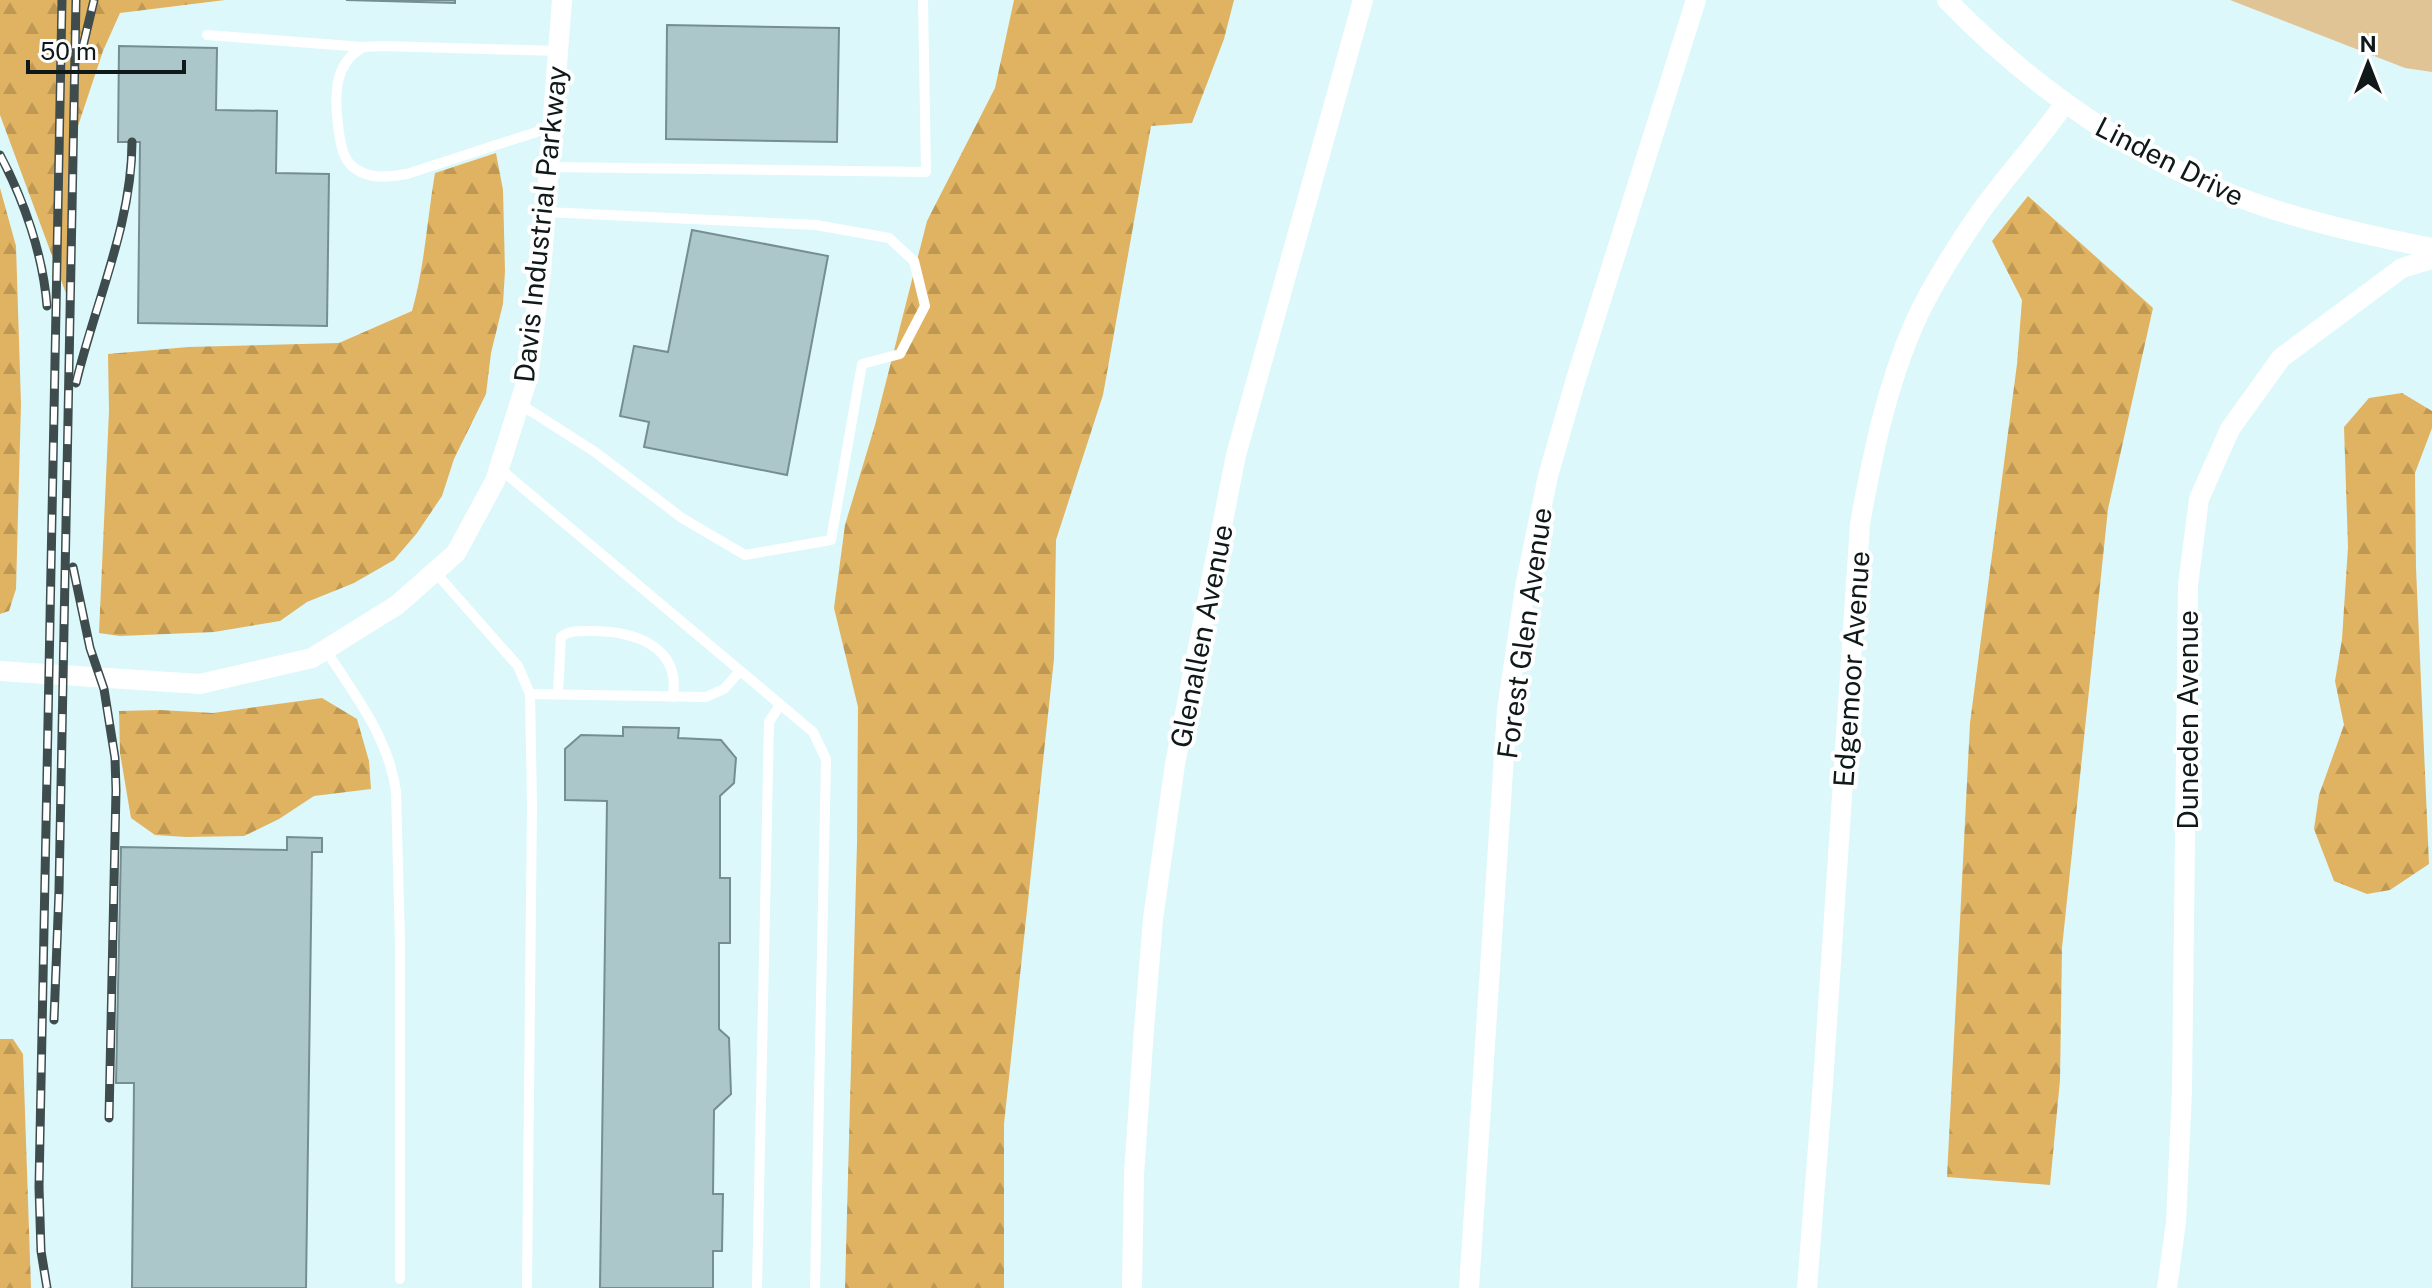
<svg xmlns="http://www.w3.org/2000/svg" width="2432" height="1288" font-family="'Public Sans',sans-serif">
  <defs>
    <pattern id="forest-firs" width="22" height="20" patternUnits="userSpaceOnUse" patternTransform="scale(2)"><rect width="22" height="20" fill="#e0b362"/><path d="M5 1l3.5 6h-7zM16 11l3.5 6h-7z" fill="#bf9954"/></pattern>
  </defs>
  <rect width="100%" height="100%" fill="#dcf8fb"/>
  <g fill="url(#forest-firs)">
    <path d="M0,0H225L120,13L103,51L74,138L71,307L0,115Z"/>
    <path d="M1014,0H1234L1224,39L1192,123L1151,126L1103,395L1056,540L1054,659L1004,1124V1288H845L857,843L858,707L834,608L845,525L875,425L927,221L995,88Z"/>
    <path d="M496,153L503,190L505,271L503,304L491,353L486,394L454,459L442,496L417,533L394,560L354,583L307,602L280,621L214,632L120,636L99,633L109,411L108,354L188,347L339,343L412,311C425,265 427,219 435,173Z"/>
    <path d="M0,188L16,246L21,404L16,589L9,611L0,614Z"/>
    <path d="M2028,196L2153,308L2108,509L2062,948L2060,1080L2050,1185L1947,1177L1970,723L2017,364L2022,300L1992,241Z"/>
    <path d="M2402,393L2432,411V428L2415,473L2416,568L2429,864L2390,890L2367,894L2334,881L2314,829L2319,795L2344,725L2335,681L2342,639L2348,547L2344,427L2369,398Z"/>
    <path d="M322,698L357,719L369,761L371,789L314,796L279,819L244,836L186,837L155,835L131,818L120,753L119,711L160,710L213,713Z"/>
    <path d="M0,1039H13L23,1054L31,1288H0Z"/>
  </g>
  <path fill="#e0c495" d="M2230,0H2432V72L2405,68Z"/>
  <g fill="#acc7c9" stroke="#758e91" stroke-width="2">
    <path d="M346,0H455V3Z"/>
    <path d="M667,25L839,28L837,142L666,139Z"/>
    <path d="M119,46L217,48L216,110L277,111L276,173L329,174L327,326L138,323L140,142H118Z"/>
    <path d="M692,230L828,256L787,475L644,447L649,422L620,416L634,346L668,352Z"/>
    <path d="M623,727L679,728L678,738L721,740L736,758L734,783L720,796V878H730V943H719V1029L729,1038L731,1094L714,1110L713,1194H723L722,1251H713V1288H600L607,801L565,800V749L581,735L623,736Z"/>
    <path d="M287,837L322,838V852H312L306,1288H132L134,1083H116L121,847L287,850Z"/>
  </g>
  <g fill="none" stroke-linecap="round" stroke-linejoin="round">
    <g stroke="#fff" stroke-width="10">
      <path d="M207,35L363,47L383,46L558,51"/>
      <path d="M362,48C331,65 335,103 339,133C341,145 343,159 353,167C369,180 388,177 407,174L552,127"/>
      <path d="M549,167L926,172L923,0"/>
      <path d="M520,404L595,452L682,518L745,555L831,540L862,364L900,354L925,306L914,261L889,238L816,225L546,212"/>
      <path d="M499,468L813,732L826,759L815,1288"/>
      <path d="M435,572L518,666L530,694L532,804L527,1288"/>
      <path d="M325,649C354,694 388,736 396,791L400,942V1279"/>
      <path d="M558,693L561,637C569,630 581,631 591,631C633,631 681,645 673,697"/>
      <path d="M530,694L706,697L724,689L740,671"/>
      <path d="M757,1288L769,722L780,705"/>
    </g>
    <g stroke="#fff" stroke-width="20">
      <path d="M1947,0C2034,90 2141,164 2260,205C2316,224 2374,237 2432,248"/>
      <path d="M0,671L200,684L312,658L397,605L456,553L495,481L528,377L541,272L562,0"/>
      <path d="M1132,1288L1134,1174L1144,1029L1153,919L1175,764L1236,455L1363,0"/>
      <path d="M1469,1288L1507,710L1526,582L1548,476L1576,379L1696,0"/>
      <path d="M1807,1288L1823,1083L1860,524C1872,457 1886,388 1914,324C1931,286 1955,249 1979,214C2006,176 2038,142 2065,103"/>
      <path d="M2167,1288L2176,1222L2182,1090L2188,585L2199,499L2230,429L2281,358L2402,268L2432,259"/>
    </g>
    <g stroke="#3e4c4d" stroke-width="9">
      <g id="rail">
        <path d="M83,46L94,0"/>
        <path d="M0,155C24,200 43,255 47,306"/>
        <path d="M76,383C95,303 132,224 132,142"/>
        <path d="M73,567L90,648L104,689L115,758L116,790L109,1118"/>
        <path d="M54,1020L59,891L76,0"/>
        <path d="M47,1288L41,1251L39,1187L62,0"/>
      </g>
    </g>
    <use href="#rail" stroke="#fff" stroke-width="6" stroke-dasharray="18" stroke-linecap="butt"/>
  </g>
  <g text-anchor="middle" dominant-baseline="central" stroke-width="8" stroke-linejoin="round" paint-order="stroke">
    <g font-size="28" fill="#0f191a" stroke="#fff">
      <text transform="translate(2170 161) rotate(27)">Linden Drive</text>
      <text transform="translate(540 224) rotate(-84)">Davis Industrial Parkway</text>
      <text transform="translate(1524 633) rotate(-82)">Forest Glen Avenue</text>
      <text transform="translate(1201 636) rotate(-79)">Glenallen Avenue</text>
      <text transform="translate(1851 669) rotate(-86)">Edgemoor Avenue</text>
      <text transform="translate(2187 720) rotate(-90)">Duneden Avenue</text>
    </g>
  </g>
  <g transform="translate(2368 64)" stroke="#ffffff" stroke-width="6" paint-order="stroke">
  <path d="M0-6L14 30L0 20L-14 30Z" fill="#0f191a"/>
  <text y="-12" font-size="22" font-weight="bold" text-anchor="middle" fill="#0f191a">N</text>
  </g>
  <path d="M28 60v12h156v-12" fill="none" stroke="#0f191a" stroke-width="4"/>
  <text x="40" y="60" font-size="24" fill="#0f191a" stroke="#ffffff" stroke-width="6" paint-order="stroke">50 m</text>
</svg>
